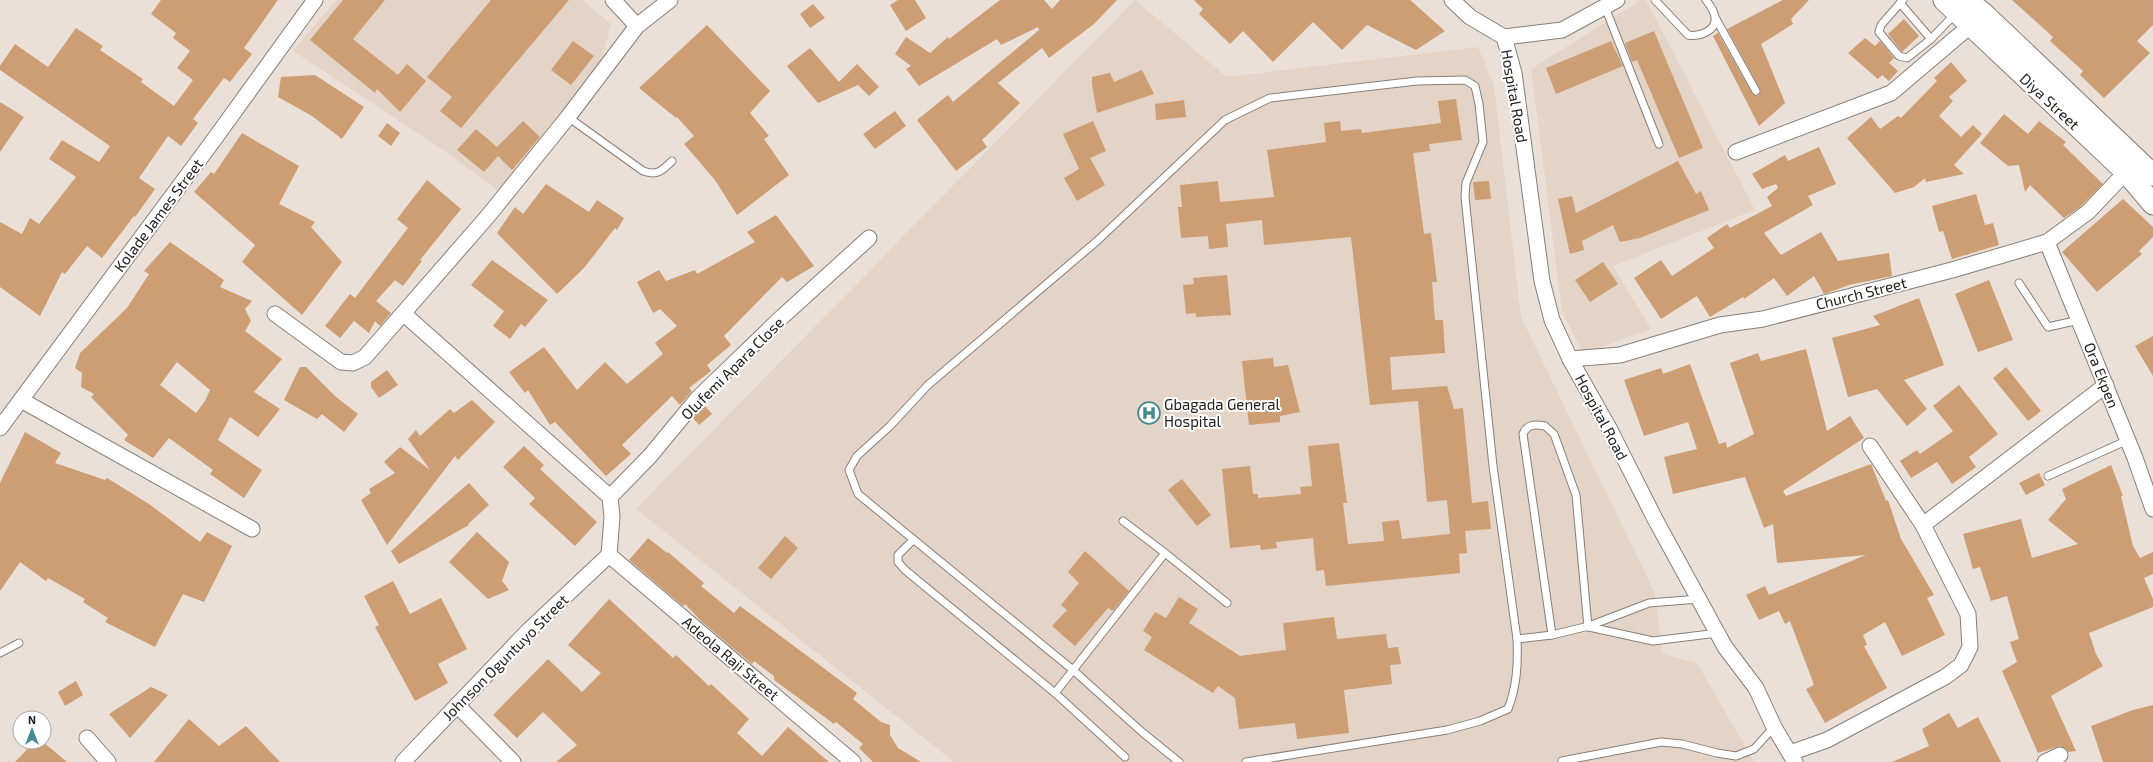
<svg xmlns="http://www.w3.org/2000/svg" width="2153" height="762" font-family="'Exo 2',sans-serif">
  <rect width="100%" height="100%" fill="#eae0d8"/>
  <g fill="#e4d4c7">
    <path d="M336,0H582L611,24L599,69L500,192L447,153L293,51Z"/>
    <path d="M1135,0L1227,77L1478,47L1494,85L1521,317L1654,591L1663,654L1697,663L1754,762H954L636,509Z"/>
    <path d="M1641,0H1646L1755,210L1613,266L1651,329L1583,354L1562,311L1531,69Z"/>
  </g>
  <g fill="#cd9d73" fill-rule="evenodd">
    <path d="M161,0H278L244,48L252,54L230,82L224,78L193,119L198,123L181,146L168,136L139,178L155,189L135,217L134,216L102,258L87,246L65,274L62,272L40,316L0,287V222L22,234L30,218L39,224L76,177L49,159L62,140L99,162L110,146L0,70V66L15,44L48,67L76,28L103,46L100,50L143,79L141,82L174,106L193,80L177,68L190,51L173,38L176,33L151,14Z"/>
    <path d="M343,0H385L353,39L398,75L407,64L426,81L400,112L377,89L375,93L310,40Z"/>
    <path d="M491,0H569L461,128L440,111L452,97L427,77Z"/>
    <path d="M898,0H915L926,18L906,31L890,5Z"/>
    <path d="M1000,0H1044L1052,9L1060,0H1117L1094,24L1049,58L1042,48L998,83L1020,103L982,140L987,147L956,171L917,120L948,95L953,102L1039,30L1038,27L1001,45L997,39L919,86L906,69L911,66L895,54L906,37L930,53L948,37L949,39Z"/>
    <path d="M1194,0H1410L1445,31L1416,50L1367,25L1342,50L1313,22L1273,62L1243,31L1230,44L1199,14L1203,9Z"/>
    <path d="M1783,0H1809L1791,19L1793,24L1761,44L1785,103L1759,126L1713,36L1718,33L1752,93L1758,96L1760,93V89L1727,29Z"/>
    <path d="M2012,0H2153V25L2137,41L2150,53L2104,98L2080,75L2083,71L2050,41L2053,37Z"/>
    <path d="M813,4L825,18L810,28L800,14Z"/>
    <path d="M1904,19L1919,36L1902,52L1888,34Z"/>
    <path d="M707,25L770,91L750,113L769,136L764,139L789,175L737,215L715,180L684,144L694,136L677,117L676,118L639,88Z"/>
    <path d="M1654,31L1703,148L1679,158L1637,60L1632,62L1625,43Z"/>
    <path d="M1865,38L1875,46L1880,41L1894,58L1889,63L1898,71L1889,81L1882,75L1878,79L1848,53Z"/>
    <path d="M573,41L594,56L571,85L551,70Z"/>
    <path d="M1611,41L1623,66L1556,94L1546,68Z"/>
    <path d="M810,48L839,82L857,64L879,87L869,96L858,85L818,103L787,66Z"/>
    <path d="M1951,62L1967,81L1949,97L1953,101L1939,116L1961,137L1973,125L1982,134L1954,165L1964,174L1926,182L1925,178L1914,187L1895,193L1847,138L1871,117L1880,129L1898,116L1901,118L1937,81L1934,78Z"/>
    <path d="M1142,70L1154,94L1097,113L1092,85V77L1110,73L1114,82Z"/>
    <path d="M315,75L364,107L342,139L312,116L278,97L281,77Z"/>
    <path d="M1456,99L1462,140L1429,144L1430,151L1413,153L1424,234L1431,233L1437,282H1432L1435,320H1443L1445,353L1390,357L1392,390L1447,386L1454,409L1463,408L1472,503L1488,501L1491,529L1465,531L1467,553L1459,554L1460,573L1326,586L1324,570L1316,571L1313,538L1276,542L1277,548L1261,550L1260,545L1230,548L1222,469L1250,466L1253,494H1258V498L1301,494L1300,487L1312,486L1308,446L1339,443L1347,503H1343L1348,544L1384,541L1382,522L1399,520L1402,539L1450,534L1447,500L1427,502L1418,401L1370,405L1351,237L1264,245L1262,220L1226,224L1228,247L1209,249L1208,236L1181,238L1178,207H1182L1180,185L1218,181L1220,202L1274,197L1267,150L1326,142L1324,123L1340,121L1341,131L1361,129L1362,133L1441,123L1438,101Z"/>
    <path d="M1184,100L1186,117L1156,120L1155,104Z"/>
    <path d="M0,102L24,117L0,152Z"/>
    <path d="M895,111L906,126L875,149L863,134Z"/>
    <path d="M2004,114L2028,134L2039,121L2066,142L2063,145L2103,184L2080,207L2064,218L2030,185L2025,192L2019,165L2008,166L1980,143Z"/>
    <path d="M523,121L540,137L512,170L498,156L484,172L457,150L476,129L497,147Z"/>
    <path d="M1093,121L1106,151L1090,158L1105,185L1077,201L1064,178L1079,169L1063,134Z"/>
    <path d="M387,123L400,133L391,146L378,136Z"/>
    <path d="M242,133L299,166L279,204L315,222L311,227L342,262L302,315L242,262L255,245L194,192L211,172L214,174Z"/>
    <path d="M1819,147L1836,184L1808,196L1813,205L1764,233L1781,255L1821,232L1838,261L1889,253L1892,276L1849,285L1824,294L1814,276L1787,296L1774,278L1744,299L1743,297L1710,317L1697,296L1661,319L1634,278L1661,260L1672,276L1714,248L1707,238L1727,224L1730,228L1772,206L1767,197L1778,188L1776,184L1762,189L1752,174L1785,155L1788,161Z"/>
    <path d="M1678,161L1696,194L1701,191L1709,210L1640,238L1620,242L1613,225L1582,241L1584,250L1570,254L1558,199L1572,196L1576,213Z"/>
    <path d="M427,180L461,209L420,260L422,261L403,286L395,280L376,301L391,313L380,326L375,321L369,333L354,321L340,338L325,326L350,294L355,298L408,228L397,219Z"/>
    <path d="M1489,181L1491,199L1475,200L1473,182Z"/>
    <path d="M546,184L589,212L597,200L624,218L617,230L615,228L584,268L557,294L497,233L515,207L523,214Z"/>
    <path d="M1976,194L1985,225L1993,223L1999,245L1952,259L1943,231L1939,232L1932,206Z"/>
    <path d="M2123,199L2153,227V237L2139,251L2142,254L2097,292L2062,252Z"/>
    <path d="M776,215L814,266L787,282L782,277L724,336L731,345L707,365L711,371L689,388L692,391L680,405L672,396L622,445L631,454L606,476L555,422L550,425L528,390L525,393L509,372L544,347L577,390L605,362L627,384L663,354L655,343L677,326L660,309L653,313L637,282L659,270L666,281L695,270L697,274L755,242L747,232Z"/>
    <path d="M170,242L224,280L220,287L252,301L245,309L251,321L245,331L282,359L254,392L280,409L258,437L230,417L218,440L262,470L244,498L210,474L213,470L169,438L153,458L124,440L128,435L91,397L94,394L81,387L82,373L75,368L80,353L127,308L149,274L144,271ZM177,362L210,390L205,401L196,413L160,385Z"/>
    <path d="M492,260L548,300L525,327L521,324L510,339L493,326L504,311L471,285Z"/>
    <path d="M1603,262L1618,284L1590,302L1575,280Z"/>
    <path d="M1227,275L1231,315L1196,317V313L1186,314L1183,285L1194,284L1193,278Z"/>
    <path d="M1989,280L2013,340L1978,352L1955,294Z"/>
    <path d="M1919,298L1944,365L1904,380L1927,409L1907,426L1877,389L1848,397L1832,338L1880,325L1873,316Z"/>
    <path d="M2153,336V376L2135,346Z"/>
    <path d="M1806,349L1827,431L1850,416L1864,438L1783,491L1786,496L1871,464L1886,501L1888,500L1901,539L1934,595L1927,598L1945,635L1902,656L1885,622L1863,635L1867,645L1864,646L1887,688L1825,723L1806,689L1814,685L1790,621L1785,624L1779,611L1759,620L1746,595L1765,586L1769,595L1866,555L1777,563L1773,524L1764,528L1745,477L1673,494L1664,457L1697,449L1688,422L1644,436L1624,380L1661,368L1663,374L1690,364L1719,444L1726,442L1727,448L1754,434L1730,363L1758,353L1761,361Z"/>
    <path d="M1273,358L1274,367L1288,365L1300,412L1280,416V422L1249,425L1242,361Z"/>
    <path d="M300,367H306L336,397L358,414L344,432L322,414L317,419L284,400Z"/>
    <path d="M2006,367L2041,411L2028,421L1993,378Z"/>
    <path d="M387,370L398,385L379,398L371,387V382Z"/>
    <path d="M1959,385L1998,434L1969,457L1976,467L1952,484L1937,462L1911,478L1900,461L1917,450L1920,454L1953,431L1933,406Z"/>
    <path d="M472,400L495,422L458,460L455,456L387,545L361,500L371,493L369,489L395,473L384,462L400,447L430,470L408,439L416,430L420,436L450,409L454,413Z"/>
    <path d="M704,405L712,414L699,425L693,418Z"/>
    <path d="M25,432L61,453L55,463L105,480L107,478L149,504L200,542L207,532L232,546L204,602L183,594L155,647L105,622L108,618L83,602L85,599L48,578L46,581L20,562L0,591V483Z"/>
    <path d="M524,446L544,465L540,469L597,522L575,546L529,504L535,498L503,467Z"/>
    <path d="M2111,465L2123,496H2121L2133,546L2140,558L2153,552V574L2144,578L2153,599V607L2089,633L2096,654L2103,666L2051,696L2076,751L2068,752L2060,746L2038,753L2002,671L2017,662L2010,642L2019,639L2007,596L1991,601L1980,567L1973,569L1963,534L2021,519L2032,558L2078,544L2048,520L2066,499L2062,489Z"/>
    <path d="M2039,473L2045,485L2026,495L2019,483Z"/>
    <path d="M1182,479L1211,515L1197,526L1168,490Z"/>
    <path d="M469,483L489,505L468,524L469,525L399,564L391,551Z"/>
    <path d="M477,532L509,562L502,581L509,590L488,599L449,562Z"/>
    <path d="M785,536L798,548L771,579L758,568Z"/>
    <path d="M648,538L667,553L668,552L704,583L701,586L734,613L740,606L857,693L853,699L881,722L890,725V735L898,748L921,762H873L859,748L863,744L836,722L834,724L774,680V676L754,661L752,664L702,622L685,604L683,606L629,560Z"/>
    <path d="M1085,551L1129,591L1113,611L1108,608L1075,646L1052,626L1067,610L1061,605L1079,583L1068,572Z"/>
    <path d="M393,581L410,614L441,598L467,649L438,664L448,683L415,701L375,627L379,625L364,596Z"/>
    <path d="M1179,597L1198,609L1189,623L1240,656L1286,650L1283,623L1334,617L1337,639L1386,634L1388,648L1398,647L1401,664L1390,665L1392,684L1344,690L1349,733L1297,739L1295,723L1239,729L1235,698L1218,686L1213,693L1144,650L1152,637L1143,631L1155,612L1166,618Z"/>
    <path d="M609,599L673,658L676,655L709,686L711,684L749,719L737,733L762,756L788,727L829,762H556L577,745L543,712L517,738L493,715L548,659L582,692L601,673L568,645Z"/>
    <path d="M76,681L83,695L65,706L58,692Z"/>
    <path d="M151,687L168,695L130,738L109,714Z"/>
    <path d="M2153,705V762H2103L2091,726L2133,710Z"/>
    <path d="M1949,713L1958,728L1978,717L2001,762H1892L1929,746L1922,729Z"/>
    <path d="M189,719L219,746L246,726L280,762H154Z"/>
    <path d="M34,742H43L67,762H15Z"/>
  </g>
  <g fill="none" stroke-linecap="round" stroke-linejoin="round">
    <g stroke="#887f77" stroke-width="9">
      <g id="lane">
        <path d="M1655,0L1688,35C1699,37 1717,31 1715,17C1714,10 1710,5 1706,0"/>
        <path d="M1903,0L1881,25L1879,32L1899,56L1907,58L1931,39L1955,14"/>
        <path d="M1900,3L1931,39"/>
        <path d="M1605,7L1659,144"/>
        <path d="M1716,19L1756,91"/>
        <path d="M568,117L643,171C657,176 662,171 672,161"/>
        <path d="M2019,283L2048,327L2079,320"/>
        <path d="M2048,476L2128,440"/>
        <path d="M913,540L898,555V562L905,570L1055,693L1125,757"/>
        <path d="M1165,553L1227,603"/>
        <path d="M1589,627L1653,641L1718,633"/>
        <path d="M1552,635L1523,434C1527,424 1535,424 1545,426L1554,434L1576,495L1588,627"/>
        <path d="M1517,639L1552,635L1589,626L1649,603L1699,599"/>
        <path d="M0,653L19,643"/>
        <path d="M1055,693L1165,553L1123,521"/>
        <path d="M1562,761L1661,742L1682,744L1717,753L1736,756L1754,749L1774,727"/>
        <path d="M1179,762L1142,732L1073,670L858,494L849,470L857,456L890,426L928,385L1097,241L1225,120L1270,98L1417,81L1465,80L1475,86L1479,104L1483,142L1466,183L1465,197L1493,466L1517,639C1518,664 1517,686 1508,709L1480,721L1447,730L1246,762"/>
      </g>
    </g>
    <g stroke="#887f77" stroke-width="17">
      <g id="street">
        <path d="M613,0L637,26"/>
        <path d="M1452,0L1470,17L1504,37"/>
        <path d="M1504,37L1514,73L1542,281L1552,320L1570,359L1610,430L1655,519L1725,647L1756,688L1774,727L1795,762"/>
        <path d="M1504,37L1562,30L1617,0"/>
        <path d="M1736,152L1891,93L1970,26"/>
        <path d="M2047,242L2135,458L2153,509"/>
        <path d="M275,314L341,362L353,363L365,357L488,216L568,117L637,26L670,0"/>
        <path d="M404,314L610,497"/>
        <path d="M1570,359L1620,355L1720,325L1763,319L1952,270L2047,242L2088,212L2126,172"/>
        <path d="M21,400L252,529"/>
        <path d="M0,428L213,141L315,0"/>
        <path d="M1923,525L2106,385"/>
        <path d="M609,555L612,517L610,497L650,456L698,398L783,316L869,238"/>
        <path d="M609,555L853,762"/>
        <path d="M457,705L513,762"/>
        <path d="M87,738L108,762"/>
        <path d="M1790,753L1827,740L1945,677L1961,665L1970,647L1968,614L1923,525L1870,446"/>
        <path d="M403,762L527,632L609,555"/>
        <path d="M2045,762L2060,755"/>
      </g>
    </g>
    <g stroke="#887f77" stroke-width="23">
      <g id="secondary">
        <path d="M1944,0L2126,172L2153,204"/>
        <path d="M1966,0L1983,13L2153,175"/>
      </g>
    </g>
    <use href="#lane" stroke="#fff" stroke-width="7"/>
    <use href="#street" stroke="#fff" stroke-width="15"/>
    <use href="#secondary" stroke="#fff" stroke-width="21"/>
  </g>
  <defs>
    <g id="hospital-ring" transform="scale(1.15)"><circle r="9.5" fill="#fff" stroke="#438a91" stroke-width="1.5"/><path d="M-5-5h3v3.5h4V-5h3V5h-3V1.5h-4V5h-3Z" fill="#438a91"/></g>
  </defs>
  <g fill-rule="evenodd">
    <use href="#hospital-ring" x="1149" y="413"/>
  </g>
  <g text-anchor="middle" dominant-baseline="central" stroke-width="4" stroke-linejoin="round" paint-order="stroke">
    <g font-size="15" fill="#25211e" stroke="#fff">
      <text transform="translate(1515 96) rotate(80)">Hospital Road</text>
      <text transform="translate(2050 101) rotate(43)">Diya Street</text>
      <text transform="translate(158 215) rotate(-53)">Kolade James Street</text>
      <text transform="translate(1861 293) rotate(-14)">Church Street</text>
      <text transform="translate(732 368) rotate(-45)">Olufemi Apara Close</text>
      <text transform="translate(2102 375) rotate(68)">Ora Ekpen</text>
      <text transform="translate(1602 417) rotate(62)">Hospital Road</text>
      <text transform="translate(505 657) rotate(-45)">Johnson Oguntuyo Street</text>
      <text transform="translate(731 658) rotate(40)">Adeola Raji Street</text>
    </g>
    <g font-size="15" fill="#25211e" stroke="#fff" text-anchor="start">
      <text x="1164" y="404">Gbagada General<tspan x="1164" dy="17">Hospital</tspan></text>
    </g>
  </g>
  <g transform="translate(32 730)"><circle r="19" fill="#ffffff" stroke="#a8a6a5"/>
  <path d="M0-3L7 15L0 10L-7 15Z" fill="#438a91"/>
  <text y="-6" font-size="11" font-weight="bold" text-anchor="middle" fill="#25211e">N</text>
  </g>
</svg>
